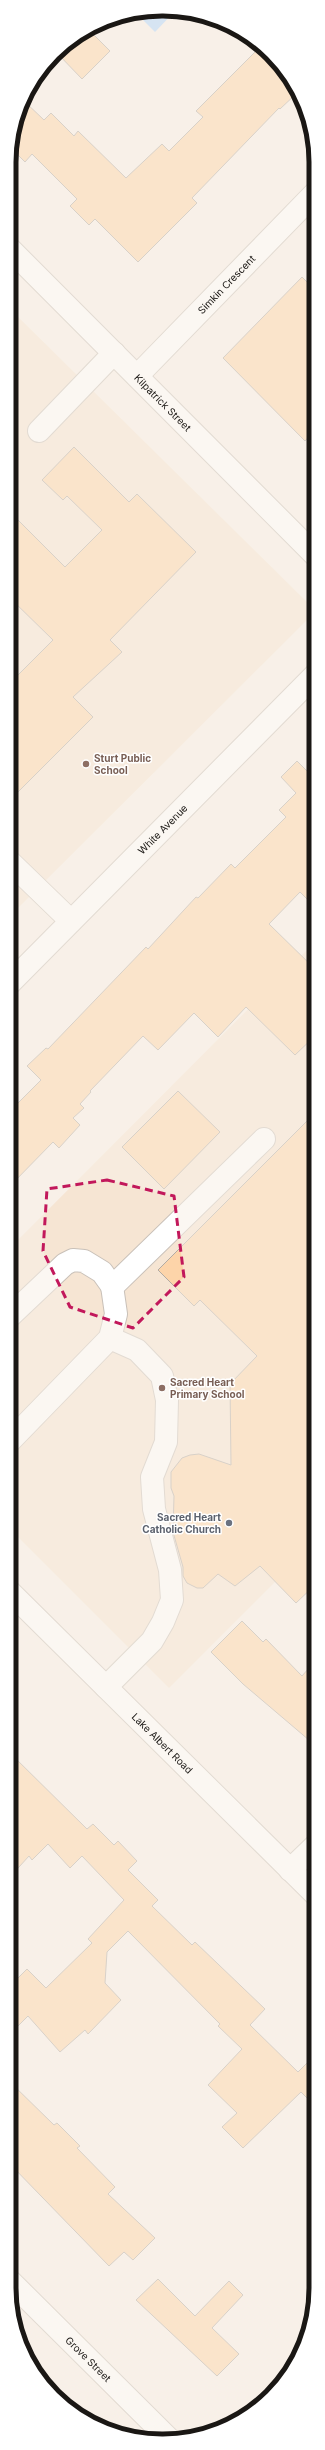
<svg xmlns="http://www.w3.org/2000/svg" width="325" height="2450" font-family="Inter,sans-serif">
  <rect width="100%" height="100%" fill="#f8f0e8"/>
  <g fill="#f6e5d3">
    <path d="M9,308L316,611L9,917Z"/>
    <path d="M316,941V1541L169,1688L9,1528V1249Z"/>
  </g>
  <path fill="#add4ff" d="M173,9L176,10L155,32L142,19L148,13Z"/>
  <g fill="#fdd4a9" stroke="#b2aba3">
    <path d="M90,31L110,51L82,79L57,53L61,47Z"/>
    <path d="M260,47L278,65L297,93L280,109L279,108L192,198L197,203L138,262L95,219L89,225L70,206L77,199L32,154L25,162L11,148L23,100L44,120L51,113L74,136L78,131L126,178L162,144L169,151L203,117L196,111Z"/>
    <path d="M302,277L316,291V429L305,441L223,358Z"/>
    <path d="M74,447L129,502L137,494L196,552L110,640L122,652L73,697L93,717L9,801V684L53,640L9,597V511L65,567L102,530L67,496L63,500L42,480Z"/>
    <path d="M297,761L312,776L316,772V908L300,892L269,924L316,970V1035L295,1055L246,1007L218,1037L194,1013L158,1050L143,1036L90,1091L91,1092L80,1104L84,1108L73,1118L80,1125L59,1148L53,1142L9,1187V1112L41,1080L27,1066L46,1048L48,1049L146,947L148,949L196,897L198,898L231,864L235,868L286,817L279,810L296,793L281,777Z"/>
    <path d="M178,1091L220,1132L164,1189L122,1147Z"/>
    <path d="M316,1112V1584L296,1603L260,1566L235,1586L218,1574L203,1588H197L187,1583L183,1576V1567L173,1532L174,1496L171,1488V1472L182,1458L190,1455L199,1454L231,1465L230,1384L257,1356L200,1300L194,1306L158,1270Z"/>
    <path d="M242,1621L263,1642L266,1639L302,1676L316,1660V1746L243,1684L211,1652Z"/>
    <path d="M9,1752L87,1829L93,1824L114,1845L118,1841L137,1861L128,1870L158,1900L152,1906L192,1945L195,1942L265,2009L250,2025L298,2072L316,2054V2107L301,2092L243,2148L222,2127L237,2113L208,2085L242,2049L218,2026L220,2024L128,1931L107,1952L105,1983L121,2000L88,2034L85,2030L60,2052L28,2016L9,2035V1987L27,1969L46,1988L92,1943L88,1939L124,1900L82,1856L70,1868L48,1844L32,1860L29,1856L9,1878Z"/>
    <path d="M9,2081L54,2125L57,2123L80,2146L77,2148L115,2187L108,2194L155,2238L133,2260L124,2252L109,2266L9,2163Z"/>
    <path d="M158,2279L195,2316L229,2281L243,2295L212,2328L239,2354L217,2376L136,2300Z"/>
  </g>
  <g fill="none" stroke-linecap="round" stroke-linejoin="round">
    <g stroke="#c9c1b9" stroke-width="24">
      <g id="minor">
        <path id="s1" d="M9,248L316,556"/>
        <path id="s2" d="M137,376L316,192"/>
        <path d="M39,431L114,353"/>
        <path d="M9,861L71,921"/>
        <path id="s3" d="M9,984L316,674"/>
        <path d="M112,1287L264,1139"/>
        <path d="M9,1442L110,1338L116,1314L112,1286L102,1272L84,1261L73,1260L65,1264L9,1317"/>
        <path d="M106,1687L152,1641L163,1622L172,1600L170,1570L154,1509L152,1477L166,1442L167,1400L162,1376L137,1350L110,1338"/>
        <path d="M290,1870L316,1845"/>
        <path id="s4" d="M9,2280L169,2439"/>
      </g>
    </g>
    <g stroke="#c9c1b9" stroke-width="24">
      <g id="major">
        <path id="s5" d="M9,1591L316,1895"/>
      </g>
    </g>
    <use href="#minor" stroke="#fff" stroke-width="22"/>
    <use href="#major" stroke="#fff" stroke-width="22"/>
  </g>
  <path d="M0 0H325V2450H0ZM107,1180L174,1196L184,1277L133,1328L70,1307L43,1251L47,1189Z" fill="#f8f0e8" fill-opacity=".55" fill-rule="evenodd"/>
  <path fill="none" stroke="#c2185b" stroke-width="3" stroke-dasharray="8 5" stroke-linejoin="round" d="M107,1180L174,1196L184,1277L133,1328L70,1307L43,1251L47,1189Z"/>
  <g fill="#8d6e63" stroke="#fff" stroke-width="1.5">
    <circle cx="86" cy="764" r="4"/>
    <circle cx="162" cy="1388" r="4"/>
  </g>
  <circle fill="#6b7280" stroke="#fff" stroke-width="1.5" cx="229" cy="1523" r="4"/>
  <g text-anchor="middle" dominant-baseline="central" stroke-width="3" stroke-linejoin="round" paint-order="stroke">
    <g font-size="10" fill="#1a1714" stroke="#fff">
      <text stroke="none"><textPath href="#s2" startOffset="128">Simkin Crescent</textPath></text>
      <text stroke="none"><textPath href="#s1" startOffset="218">Kilpatrick Street</textPath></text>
      <text stroke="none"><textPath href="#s3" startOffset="218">White Avenue</textPath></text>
      <text stroke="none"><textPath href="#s5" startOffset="216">Lake Albert Road</textPath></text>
      <text stroke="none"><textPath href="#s4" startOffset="112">Grove Street</textPath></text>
    </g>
    <g font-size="10" font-weight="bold" fill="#785e54" stroke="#fff" text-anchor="start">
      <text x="94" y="758">Sturt Public<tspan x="94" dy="12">School</tspan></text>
      <text x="170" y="1382">Sacred Heart<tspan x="170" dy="12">Primary School</tspan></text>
    </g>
    <g font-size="10" font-weight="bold" fill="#5b616d" stroke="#fff" text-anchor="end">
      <text x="221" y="1517">Sacred Heart<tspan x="221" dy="12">Catholic Church</tspan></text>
    </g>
  </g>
  <path d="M0 0H325V2450H0ZM162 16H163A146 146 0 0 1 309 162V2288A146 146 0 0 1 163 2434H162A146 146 0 0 1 16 2288V162A146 146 0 0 1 162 16Z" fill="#fff" fill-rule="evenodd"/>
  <path fill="none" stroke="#1a1714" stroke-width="5" d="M162 16H163A146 146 0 0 1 309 162V2288A146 146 0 0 1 163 2434H162A146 146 0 0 1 16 2288V162A146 146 0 0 1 162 16Z"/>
</svg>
